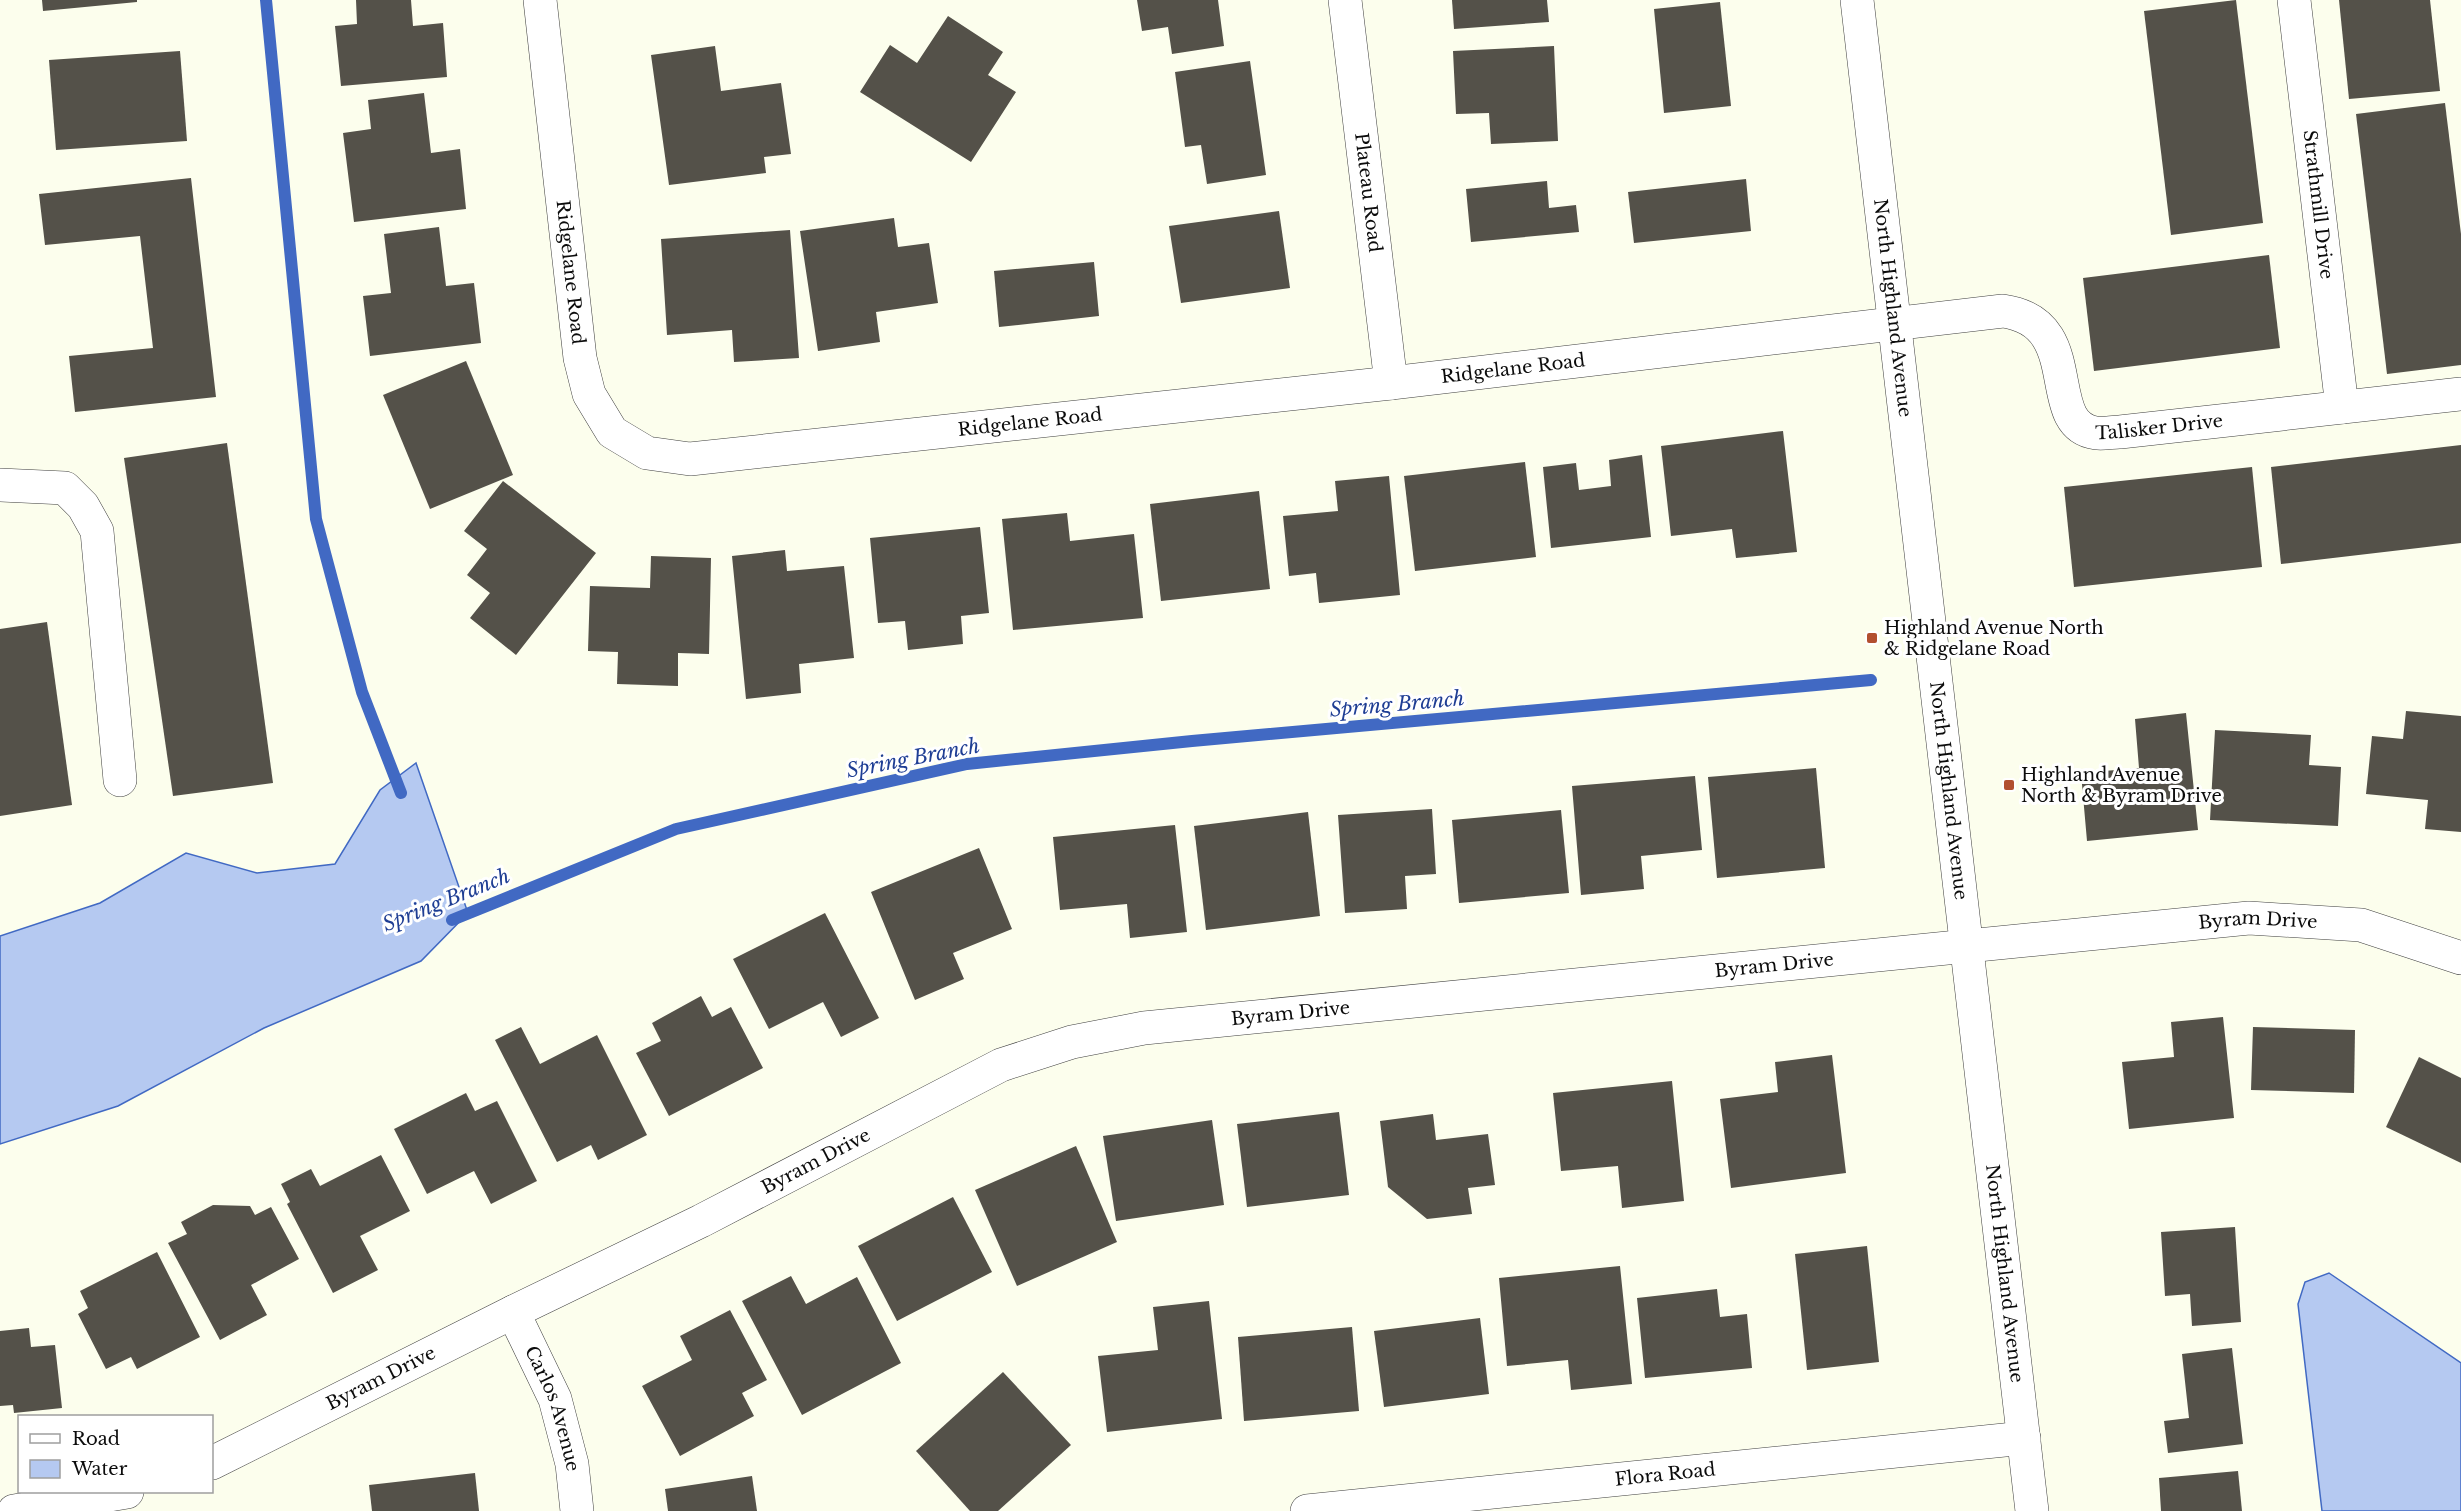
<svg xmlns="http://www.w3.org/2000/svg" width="2461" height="1511" font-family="'Libre Baskerville',serif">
  <rect width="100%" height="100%" fill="#fcfeed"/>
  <g fill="#b5c9f1" stroke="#4169c3" stroke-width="1.5">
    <path d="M416,763L468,913L421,961L264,1028L118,1106L0,1144V936L100,903L186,853L257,873L335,864L380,790Z"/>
    <path d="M2329,1273L2461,1363V1511H2322L2298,1304L2305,1282Z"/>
  </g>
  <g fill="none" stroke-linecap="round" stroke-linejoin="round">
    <g stroke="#4169c3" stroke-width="12">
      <path d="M266,0L316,519L362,692L401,793"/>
      <path d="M452,920L676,829L967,764L1192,741L1871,680"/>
    </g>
  </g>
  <g fill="#545149">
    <path d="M42,0H137V2L43,11Z"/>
    <path d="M356,0H411L413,26L443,23L447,77L341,86L335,26L357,24Z"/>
    <path d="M1137,0H1218L1224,46L1172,54L1168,27L1142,31Z"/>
    <path d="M1452,0H1547L1549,22L1454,29Z"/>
    <path d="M2236,0L2263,223L2171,235L2144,11Z"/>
    <path d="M2339,0H2430L2440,91L2349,99Z"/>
    <path d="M1720,2L1731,106L1664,113L1654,9Z"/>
    <path d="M948,16L1003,52L988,75L1016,92L971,162L860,92L890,45L917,63Z"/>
    <path d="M715,46L721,91L781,83L791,154L764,157L766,173L669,185L651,55Z"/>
    <path d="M1554,46L1558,141L1491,144L1489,113L1456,114L1453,51Z"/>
    <path d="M180,51L187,141L56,150L49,60Z"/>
    <path d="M1250,61L1266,175L1207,184L1201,145L1185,147L1175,72Z"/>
    <path d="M424,93L431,153L460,149L466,209L354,222L343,133L371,129L368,100Z"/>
    <path d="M2445,103L2461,234V365L2387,374L2356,114Z"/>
    <path d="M191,178L216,397L75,412L69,356L153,348L140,236L45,245L39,194Z"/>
    <path d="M1746,179L1751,231L1634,243L1628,192Z"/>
    <path d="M1547,181L1549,208L1576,205L1579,232L1471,242L1466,189Z"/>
    <path d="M1279,211L1290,288L1181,303L1169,226Z"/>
    <path d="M894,218L898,247L929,243L938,303L876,312L880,342L818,351L800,231Z"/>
    <path d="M439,227L446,286L474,283L481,343L370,356L363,296L391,293L384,234Z"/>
    <path d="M790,230L799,358L734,362L732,330L667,335L661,239Z"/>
    <path d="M2269,255L2280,348L2094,371L2083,278Z"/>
    <path d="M1094,262L1099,316L999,327L994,271Z"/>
    <path d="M466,361L513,475L430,509L383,395Z"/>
    <path d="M1783,431L1797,552L1736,558L1732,529L1671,536L1661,446Z"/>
    <path d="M227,443L273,783L173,796L124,458Z"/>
    <path d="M2461,445V543L2281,564L2271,467Z"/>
    <path d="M1642,455L1651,537L1551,548L1543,467L1576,463L1579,490L1611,486L1609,460Z"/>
    <path d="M1525,462L1536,557L1415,571L1404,476Z"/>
    <path d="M2252,467L2262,567L2074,587L2064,487Z"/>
    <path d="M1389,476L1400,595L1319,603L1316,573L1289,576L1283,516L1338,511L1335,481Z"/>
    <path d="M503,481L596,553L516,655L470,618L490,593L467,575L487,549L464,531Z"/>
    <path d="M1259,491L1270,589L1161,601L1150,504Z"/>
    <path d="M1067,513L1070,541L1134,534L1143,618L1013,630L1002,519Z"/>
    <path d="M980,527L989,613L961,616L963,644L908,650L905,621L878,623L870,538Z"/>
    <path d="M785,550L787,571L844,566L854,658L799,664L801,693L746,699L732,556Z"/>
    <path d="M651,556L711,558L709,654L678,653V686L617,684L618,652L588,651L590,586L650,588Z"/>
    <path d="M47,622L72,805L0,816V629Z"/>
    <path d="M2406,711L2461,716V832L2425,829L2428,800L2366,794L2372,736L2403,739Z"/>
    <path d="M2186,713L2198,830L2087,841L2081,773L2139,768L2135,719Z"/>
    <path d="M2215,730L2311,735L2309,765L2341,767L2338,826L2210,820Z"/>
    <path d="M1816,768L1825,868L1717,878L1708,777Z"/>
    <path d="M1695,776L1702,850L1641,856L1644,889L1581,895L1572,786Z"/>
    <path d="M1432,809L1436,874L1405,876L1407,909L1345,913L1338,815Z"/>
    <path d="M1561,810L1569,893L1459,903L1452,820Z"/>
    <path d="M1308,812L1320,916L1206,930L1194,826Z"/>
    <path d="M1175,825L1187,932L1130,938L1127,904L1060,910L1053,837Z"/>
    <path d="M979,848L1012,929L953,953L964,979L915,1000L871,892Z"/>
    <path d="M825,913L879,1018L841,1037L823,1002L769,1029L733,959Z"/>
    <path d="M701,996L712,1017L731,1007L763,1068L669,1116L636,1053L661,1041L652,1023Z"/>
    <path d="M2223,1017L2234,1118L2129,1129L2122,1062L2174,1057L2171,1022Z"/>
    <path d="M521,1027L540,1064L597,1035L647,1135L598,1160L591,1145L557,1162L495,1040Z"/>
    <path d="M2253,1027L2355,1030L2354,1093L2251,1090Z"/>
    <path d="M1832,1055L1846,1173L1731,1188L1720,1099L1778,1092L1775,1062Z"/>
    <path d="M2419,1057L2461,1078V1163L2386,1127Z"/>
    <path d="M1672,1081L1684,1201L1622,1208L1618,1166L1561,1171L1553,1093Z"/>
    <path d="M466,1093L475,1111L497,1101L537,1181L491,1204L474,1171L427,1194L394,1129Z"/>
    <path d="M1339,1112L1349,1195L1247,1207L1237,1124Z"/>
    <path d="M1433,1114L1436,1140L1488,1134L1495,1185L1468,1188L1472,1214L1427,1219L1388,1187L1380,1121Z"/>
    <path d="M1212,1120L1224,1205L1116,1221L1103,1136Z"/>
    <path d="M1076,1146L1117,1242L1017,1286L975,1190Z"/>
    <path d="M381,1155L410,1211L360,1236L378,1270L333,1293L287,1204L290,1202L281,1184L311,1169L320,1186Z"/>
    <path d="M953,1197L992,1272L897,1321L858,1246Z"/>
    <path d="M213,1205L250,1206L255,1215L271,1207L299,1259L251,1285L267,1315L220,1340L168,1243L187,1234L181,1222Z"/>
    <path d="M2235,1227L2241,1322L2192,1326L2190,1294L2165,1296L2161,1232Z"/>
    <path d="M1867,1246L1879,1362L1807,1370L1795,1254Z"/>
    <path d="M157,1252L200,1337L137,1369L131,1357L106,1369L78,1314L88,1308L80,1291Z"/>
    <path d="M1620,1266L1632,1384L1571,1390L1568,1360L1507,1366L1499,1278Z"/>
    <path d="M791,1276L806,1304L857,1277L901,1363L802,1415L742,1301Z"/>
    <path d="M1717,1289L1720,1317L1747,1314L1752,1368L1645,1378L1637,1298Z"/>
    <path d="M1209,1301L1222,1419L1107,1432L1098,1356L1158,1350L1153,1307Z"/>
    <path d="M730,1310L767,1380L742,1393L754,1416L680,1456L642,1386L692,1360L680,1336Z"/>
    <path d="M1480,1318L1489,1394L1384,1407L1374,1331Z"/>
    <path d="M1352,1327L1359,1411L1244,1421L1238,1337Z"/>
    <path d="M29,1328L31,1347L55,1345L62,1408L14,1413L13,1405L0,1406V1331Z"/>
    <path d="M2232,1348L2243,1444L2168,1453L2164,1421L2189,1418L2182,1354Z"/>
    <path d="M1003,1372L1071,1445L998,1511H970L916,1451Z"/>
    <path d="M2238,1471L2242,1511H2161L2159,1478Z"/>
    <path d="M475,1473L479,1511H372L369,1485Z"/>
    <path d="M752,1476L757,1511H668L665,1489Z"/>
  </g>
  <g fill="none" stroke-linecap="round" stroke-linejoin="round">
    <g stroke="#3f3f3f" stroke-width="34">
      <g id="minor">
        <path id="s1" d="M540,0L580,358L589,394L612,432L647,453L690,459L1391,383L2003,311C2088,323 2039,425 2096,433C2104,434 2112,432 2120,432L2461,394"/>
        <path id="s2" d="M1345,0L1391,383"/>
        <path id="s3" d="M1857,0L2032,1511"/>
        <path id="s4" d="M2294,0L2342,407"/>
        <path d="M0,485L65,488L83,506L97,531L120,780"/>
        <path id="s5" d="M513,1312L555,1399L572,1464L577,1511"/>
        <path id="s6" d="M212,1463L513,1312L701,1221L1001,1065L1072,1042L1144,1028L2249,918L2361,925L2461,958"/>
        <path d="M14,1511L127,1492"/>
        <path id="s7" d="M1307,1511L2024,1438"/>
      </g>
    </g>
    <use href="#minor" stroke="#fff" stroke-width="33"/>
  </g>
  <g fill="#b24f2f" stroke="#fff" stroke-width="2">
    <rect x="1866" y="632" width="12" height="12" rx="3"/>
    <rect x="2003" y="779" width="12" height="12" rx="3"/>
  </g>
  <g text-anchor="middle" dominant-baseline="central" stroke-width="6" stroke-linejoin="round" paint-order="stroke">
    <g font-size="18" fill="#0c0c0c" stroke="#fff">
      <text stroke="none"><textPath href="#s2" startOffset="194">Plateau Road</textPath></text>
      <text stroke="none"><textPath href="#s4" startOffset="206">Strathmill Drive</textPath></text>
      <text stroke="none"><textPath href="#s1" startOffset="274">Ridgelane Road</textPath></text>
      <text stroke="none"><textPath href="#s3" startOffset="310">North Highland Avenue</textPath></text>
      <text stroke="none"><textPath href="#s1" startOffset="1354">Ridgelane Road</textPath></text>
      <text stroke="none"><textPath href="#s1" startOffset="868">Ridgelane Road</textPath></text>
      <text stroke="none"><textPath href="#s1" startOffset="2078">Talisker Drive</textPath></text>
      <text stroke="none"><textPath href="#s3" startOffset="796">North Highland Avenue</textPath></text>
      <text stroke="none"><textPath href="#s6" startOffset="2151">Byram Drive</textPath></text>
      <text stroke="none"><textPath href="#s6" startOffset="1665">Byram Drive</textPath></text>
      <text stroke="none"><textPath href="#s6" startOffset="1179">Byram Drive</textPath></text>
      <text stroke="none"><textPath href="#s6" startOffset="675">Byram Drive</textPath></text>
      <text stroke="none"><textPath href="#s3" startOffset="1282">North Highland Avenue</textPath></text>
      <text stroke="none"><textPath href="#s6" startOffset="189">Byram Drive</textPath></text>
      <text stroke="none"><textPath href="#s5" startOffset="105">Carlos Avenue</textPath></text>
      <text stroke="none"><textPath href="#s7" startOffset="360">Flora Road</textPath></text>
    </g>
    <g font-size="18" fill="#0c0c0c" stroke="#fff" text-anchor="start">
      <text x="1884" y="628">Highland Avenue North<tspan x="1884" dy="21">&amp; Ridgelane Road</tspan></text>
      <text x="2021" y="775">Highland Avenue<tspan x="2021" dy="21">North &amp; Byram Drive</tspan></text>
    </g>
    <g font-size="20" font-style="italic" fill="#1f3e94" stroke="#fff">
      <text transform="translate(1397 704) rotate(-5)">Spring Branch</text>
      <text transform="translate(913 758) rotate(-11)">Spring Branch</text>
      <text transform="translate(446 900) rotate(-22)">Spring Branch</text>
    </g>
  </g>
  <rect x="18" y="1415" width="195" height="78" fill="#ffffff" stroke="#9e9e9e" stroke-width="1.5"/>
  <rect x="30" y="1434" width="30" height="9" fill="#ffffff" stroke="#9e9e9e" stroke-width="1.5"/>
  <text x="72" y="1445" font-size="18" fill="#0c0c0c">Road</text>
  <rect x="30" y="1460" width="30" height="18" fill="#b5c9f1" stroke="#9e9e9e" stroke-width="1.5"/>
  <text x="72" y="1475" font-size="18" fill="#0c0c0c">Water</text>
</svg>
